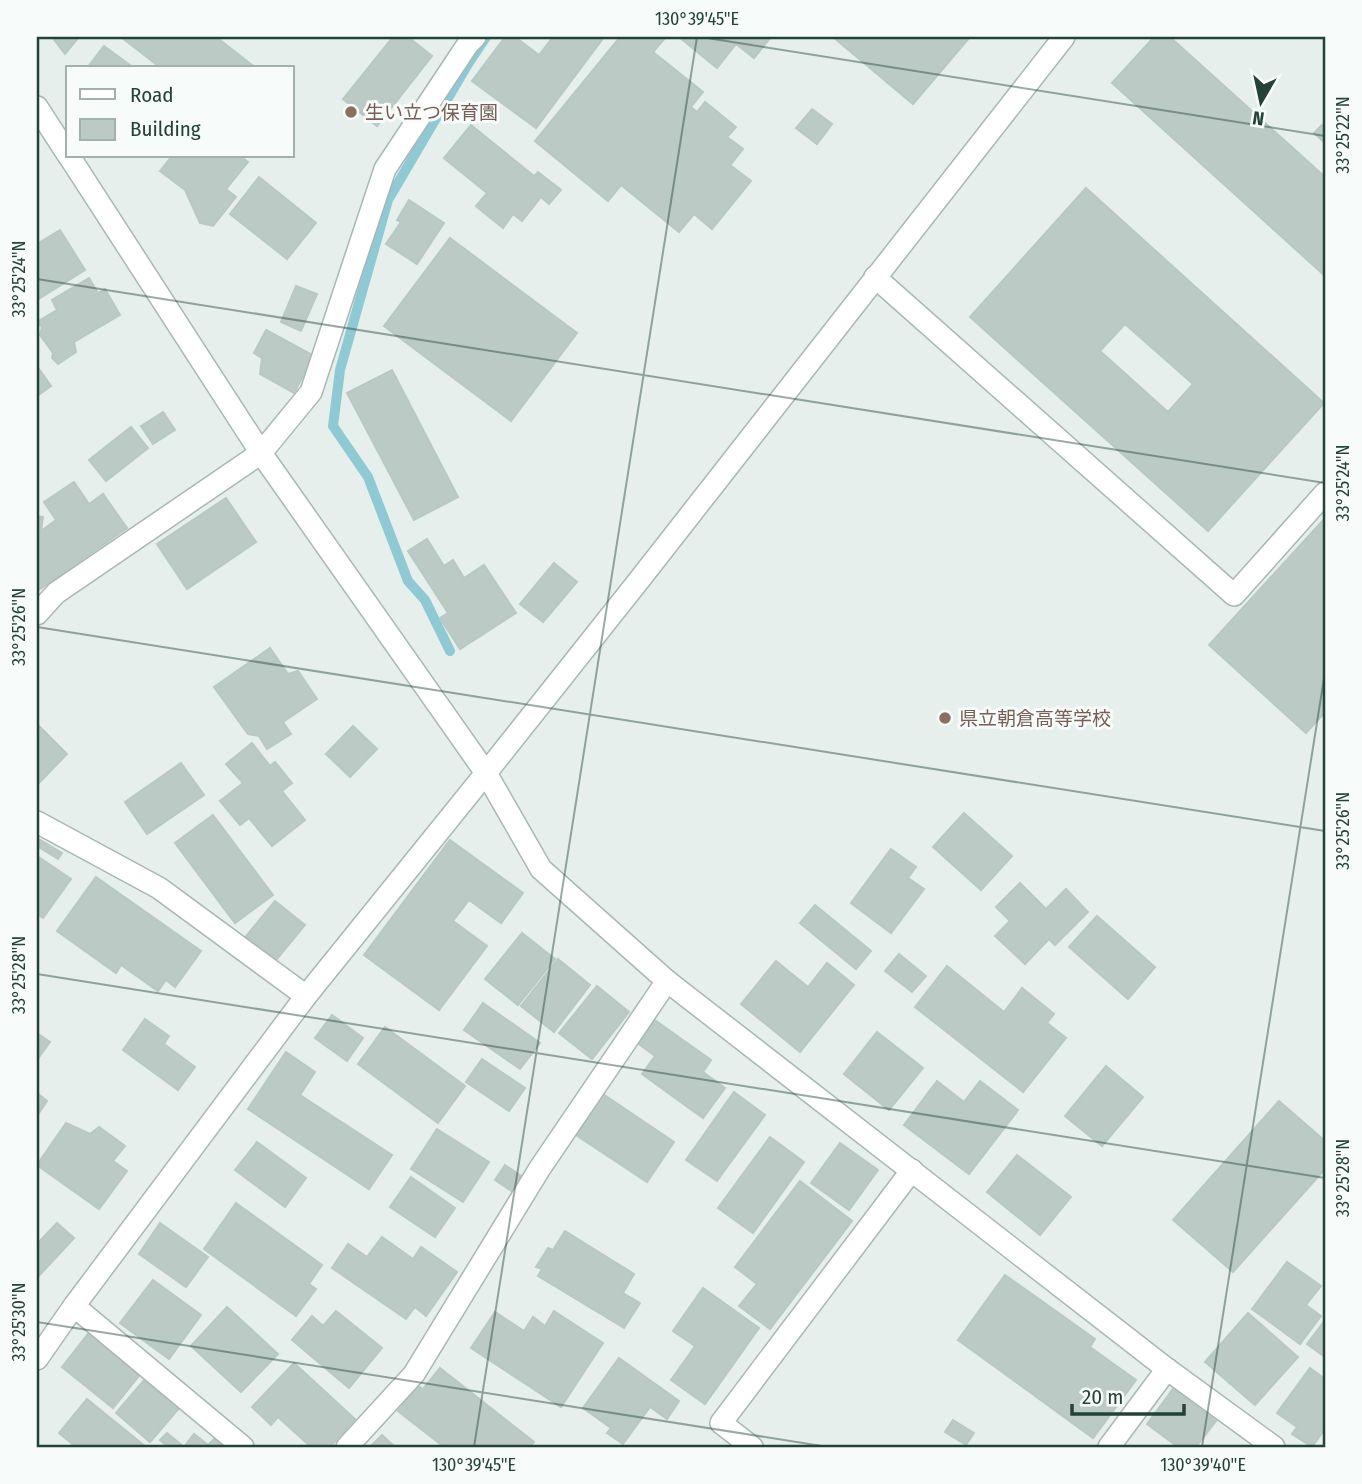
<svg xmlns="http://www.w3.org/2000/svg" width="1362" height="1484" font-family="'Fira Sans Condensed','Noto Sans JP',sans-serif">
  <rect width="100%" height="100%" fill="#e6efeb"/>
  <g fill="none" stroke-linecap="round" stroke-linejoin="round">
    <path stroke="#8ec9d4" stroke-width="10" d="M450,651L425,600L408,581L368,477L333,426L340,370L388,200L468,64L486,37"/>
  </g>
  <g fill="#bbcac4" stroke="#b8c9c2" stroke-width="2" fill-rule="evenodd">
    <path d="M52,37H79L65,54Z"/>
    <path d="M121,37H216L256,68H161Z"/>
    <path d="M393,37H408L432,56L377,126L343,99Z"/>
    <path d="M505,37H515L539,55L553,37H604L536,128L472,81Z"/>
    <path d="M620,37H666L653,52L703,92L691,107L697,112L705,102L736,127L727,137L743,149L730,165L751,181L712,229L694,214L679,232L621,185L608,201L535,141Z"/>
    <path d="M679,37H771L754,58L736,44L717,68Z"/>
    <path d="M833,37H970L913,104Z"/>
    <path d="M1154,37H1170L1325,177V276L1112,83Z"/>
    <path d="M104,46L134,68H90L88,67Z"/>
    <path d="M812,109L832,124L817,144L796,128Z"/>
    <path d="M471,125L534,176L538,172L561,190L549,204L541,197L522,221L513,214L503,228L476,206L487,193L444,158Z"/>
    <path d="M1322,125L1325,128V143L1314,133Z"/>
    <path d="M172,156H240L248,162L226,189L236,197L213,226L200,223L185,190L160,171Z"/>
    <path d="M259,177L316,223L287,259L230,214Z"/>
    <path d="M1086,188L1324,403L1208,531L970,317ZM1125,324L1193,384L1168,412L1100,351Z"/>
    <path d="M409,200L444,223L417,264L386,244L401,222L397,220Z"/>
    <path d="M60,230L85,270L37,300V244Z"/>
    <path d="M450,238L577,333L511,421L384,326Z"/>
    <path d="M89,278L98,293L105,289L120,315L74,342L76,352L58,364L52,358L53,353L40,335L42,327L37,322L57,310L52,300Z"/>
    <path d="M296,286L317,294L301,331L281,322Z"/>
    <path d="M266,330L314,356L294,393L260,374L262,358L254,353Z"/>
    <path d="M37,366L51,386L37,396Z"/>
    <path d="M392,370L458,497L414,520L347,393Z"/>
    <path d="M163,412L175,430L153,444L141,426Z"/>
    <path d="M131,427L148,448L106,481L89,460Z"/>
    <path d="M74,482L89,504L103,494L127,528L37,591V516L43,517L41,531L56,520L44,502Z"/>
    <path d="M226,498L256,542L187,589L157,544Z"/>
    <path d="M1325,518V712L1306,733L1209,645Z"/>
    <path d="M427,539L444,566L453,560L464,578L484,565L516,613L460,649L440,618L448,613L408,551Z"/>
    <path d="M554,563L577,582L543,622L520,604Z"/>
    <path d="M270,648L288,674L298,671L317,699L283,722L291,734L267,749L259,736L248,734L214,687Z"/>
    <path d="M37,724L67,754L37,785Z"/>
    <path d="M353,726L377,749L350,777L326,754Z"/>
    <path d="M252,743L270,766L275,762L292,783L282,791L305,820L272,846L249,818L240,825L220,801L243,783L226,764Z"/>
    <path d="M181,763L204,795L147,834L125,802Z"/>
    <path d="M964,813L1012,856L981,890L933,847Z"/>
    <path d="M213,815L273,895L235,923L175,843Z"/>
    <path d="M37,838L62,853L58,859L37,846Z"/>
    <path d="M450,840L523,893L501,923L469,900L453,921L487,946L439,1010L364,955Z"/>
    <path d="M891,849L916,867L908,878L924,889L891,933L851,903Z"/>
    <path d="M37,856L71,879L43,918L37,914Z"/>
    <path d="M96,877L201,951L175,987L166,980L158,991L121,965L116,973L57,931Z"/>
    <path d="M1020,883L1046,909L1066,889L1088,912L1055,945L1049,939L1025,964L995,936L1010,921L996,907Z"/>
    <path d="M275,901L305,925L272,965L242,941Z"/>
    <path d="M815,905L871,951L856,969L800,923Z"/>
    <path d="M1097,916L1155,967L1128,999L1069,947Z"/>
    <path d="M522,933L555,959L518,1005L485,979Z"/>
    <path d="M899,954L926,976L912,992L885,971Z"/>
    <path d="M558,959L590,985L554,1032L521,1006Z"/>
    <path d="M776,961L808,987L827,963L854,985L800,1052L741,1004Z"/>
    <path d="M947,966L1004,1012L1022,988L1054,1014L1047,1023L1066,1038L1023,1092L915,1007Z"/>
    <path d="M597,986L629,1012L592,1059L559,1033Z"/>
    <path d="M483,1003L540,1043L520,1069L464,1030Z"/>
    <path d="M332,1015L363,1038L347,1061L315,1038Z"/>
    <path d="M652,1018L711,1060L703,1072L725,1088L703,1118L642,1074L655,1056L635,1041Z"/>
    <path d="M145,1019L169,1036L164,1044L195,1067L178,1090L123,1050Z"/>
    <path d="M385,1027L465,1086L438,1123L358,1064Z"/>
    <path d="M877,1032L923,1068L889,1110L844,1074Z"/>
    <path d="M37,1033L50,1042L37,1060Z"/>
    <path d="M286,1052L315,1072L300,1095L392,1155L369,1189L248,1109Z"/>
    <path d="M482,1059L525,1088L509,1111L466,1082Z"/>
    <path d="M1106,1066L1143,1097L1102,1146L1065,1116Z"/>
    <path d="M937,1081L964,1102L980,1081L1018,1110L969,1174L904,1125Z"/>
    <path d="M734,1092L765,1115L717,1181L686,1160Z"/>
    <path d="M37,1093L47,1101L37,1116Z"/>
    <path d="M603,1094L674,1142L647,1182L576,1135Z"/>
    <path d="M1279,1101L1325,1141V1169L1233,1272L1173,1220Z"/>
    <path d="M66,1123L90,1134L99,1127L125,1146L113,1161L127,1171L99,1209L37,1165Z"/>
    <path d="M437,1129L489,1162L463,1202L411,1169Z"/>
    <path d="M770,1137L804,1162L753,1233L718,1208Z"/>
    <path d="M257,1142L306,1178L285,1207L235,1170Z"/>
    <path d="M840,1143L878,1170L849,1210L811,1183Z"/>
    <path d="M1017,1155L1071,1197L1040,1235L987,1192Z"/>
    <path d="M505,1165L524,1178L513,1192L495,1180Z"/>
    <path d="M411,1177L455,1208L435,1237L390,1207Z"/>
    <path d="M800,1181L852,1221L770,1329L739,1306L757,1284L735,1267Z"/>
    <path d="M236,1203L322,1265L309,1284L316,1289L296,1316L204,1249Z"/>
    <path d="M57,1223L74,1238L37,1278V1244Z"/>
    <path d="M160,1223L208,1257L186,1287L139,1254Z"/>
    <path d="M565,1231L634,1274L623,1293L640,1303L624,1328L538,1276L542,1269L536,1267L548,1248L553,1250Z"/>
    <path d="M382,1237L413,1259L421,1247L457,1272L426,1316L415,1307L406,1319L332,1268L348,1244L367,1257Z"/>
    <path d="M1287,1262L1321,1286L1306,1305L1321,1316L1300,1344L1252,1309Z"/>
    <path d="M1005,1275L1095,1339L1090,1347L1136,1380L1093,1438L958,1340Z"/>
    <path d="M153,1280L201,1315L169,1359L120,1323Z"/>
    <path d="M703,1288L759,1328L705,1404L671,1380L695,1346L673,1331Z"/>
    <path d="M227,1307L278,1354L241,1392L191,1346Z"/>
    <path d="M336,1311L382,1348L349,1388L292,1340L312,1316L323,1326Z"/>
    <path d="M554,1311L603,1343L561,1407L471,1348L495,1312L524,1331L533,1317L545,1326Z"/>
    <path d="M1248,1313L1298,1357L1255,1405L1205,1362Z"/>
    <path d="M1325,1320V1357L1307,1344Z"/>
    <path d="M91,1330L143,1371L113,1408L62,1367Z"/>
    <path d="M619,1358L679,1401L667,1419L650,1407L623,1444L607,1433L611,1428L583,1408Z"/>
    <path d="M294,1363L355,1419L330,1447H311L278,1417L271,1425L252,1407Z"/>
    <path d="M440,1368L534,1442L530,1447H444L398,1411L418,1386L423,1389Z"/>
    <path d="M1310,1368L1325,1379V1429L1312,1447L1292,1434L1297,1427L1277,1413Z"/>
    <path d="M146,1378L180,1407L150,1442L116,1413Z"/>
    <path d="M1173,1389L1216,1421L1196,1447H1178L1147,1424Z"/>
    <path d="M87,1399L146,1447H76L59,1433Z"/>
    <path d="M953,1420L974,1433L966,1445L945,1432Z"/>
    <path d="M167,1433L184,1447L194,1434L208,1445L214,1439L224,1447H168L160,1440Z"/>
    <path d="M382,1435L395,1447H370Z"/>
  </g>
  <g fill="none" stroke-linecap="round" stroke-linejoin="round">
    <g stroke="#a8b8b2" stroke-width="24">
      <g id="minor">
        <path d="M37,107L68,155"/>
        <path d="M69,156L261,453L486,773L541,869L667,981L1167,1369L1274,1447"/>
        <path d="M875,277L1234,595L1325,493"/>
        <path d="M37,614L56,593L261,453L311,392L385,169L468,44L475,37"/>
        <path d="M37,822L159,888L306,996"/>
        <path d="M74,1306L243,1447"/>
        <path d="M37,1359L74,1306L306,996L486,773L640,579L1064,37"/>
        <path d="M347,1447L414,1374L540,1168L667,981"/>
        <path d="M752,1447L721,1423L912,1170"/>
        <path d="M1109,1447L1167,1369"/>
      </g>
    </g>
    <use href="#minor" stroke="#fff" stroke-width="21"/>
  </g>
  <path fill="none" stroke="#24423a" stroke-width="2" stroke-opacity="0.45" d="M701,37L1325,136M37,279L1325,483M37,627L1325,831M37,974L1325,1178M37,1322L828,1447M474,1447L697,37M1202,1447L1325,672"/>
  <g fill="#8d6e63" stroke="#f7fbf9" stroke-width="2.5">
    <circle cx="351" cy="112" r="7"/>
    <circle cx="945" cy="718" r="7"/>
  </g>
  <g text-anchor="middle" dominant-baseline="central" stroke-width="6" stroke-linejoin="round" paint-order="stroke">
    <g font-size="19" fill="#785e54" stroke="#f7fbf9" text-anchor="start">
      <text x="365" y="112">生い立つ保育園</text>
      <text x="959" y="718">県立朝倉高等学校</text>
    </g>
  </g>
  <rect width="1362" height="1484" fill="none" stroke="#f7fbf9" stroke-width="77"/>
  <rect x="66" y="66" width="228" height="91" fill="#f7fbf9" stroke="#a3b1ad" stroke-width="2"/>
  <rect x="80" y="89" width="35" height="10" fill="#ffffff" stroke="#a3b1ad" stroke-width="2"/>
  <text x="130" y="102" font-size="21" fill="#24423a">Road</text>
  <rect x="80" y="119" width="35" height="21" fill="#bbcac4" stroke="#a3b1ad" stroke-width="2"/>
  <text x="130" y="136" font-size="21" fill="#24423a">Building</text>
  <g transform="translate(1261 102) rotate(189)" stroke="#f7fbf9" stroke-width="5" paint-order="stroke">
  <path d="M0-5L12 26L0 18L-12 26Z" fill="#24423a"/>
  <text y="-10" font-size="19" font-weight="bold" text-anchor="middle" fill="#24423a">N</text>
  </g>
  <path d="M1072 1404v10h112v-10" fill="none" stroke="#24423a" stroke-width="3.5"/>
  <text x="1082" y="1404" font-size="21" fill="#24423a" stroke="#f7fbf9" stroke-width="5" paint-order="stroke">20 m</text>
  <rect x="38" y="38" width="1286" height="1408" fill="none" stroke="#24423a" stroke-width="2.5"/>
  <g font-size="18" text-anchor="middle" fill="#24423a">
    <text x="697" y="25">130°39'45"E</text>
    <text transform="translate(1343 135) rotate(-90)" y="6">33°25'22"N</text>
    <text transform="translate(19 279) rotate(-90)" y="6">33°25'24"N</text>
    <text transform="translate(1343 483) rotate(-90)" y="6">33°25'24"N</text>
    <text transform="translate(19 627) rotate(-90)" y="6">33°25'26"N</text>
    <text transform="translate(1343 831) rotate(-90)" y="6">33°25'26"N</text>
    <text transform="translate(19 975) rotate(-90)" y="6">33°25'28"N</text>
    <text transform="translate(1343 1178) rotate(-90)" y="6">33°25'28"N</text>
    <text transform="translate(19 1322) rotate(-90)" y="6">33°25'30"N</text>
    <text x="474" y="1471">130°39'45"E</text>
    <text x="1203" y="1471">130°39'40"E</text>
  </g>
</svg>
